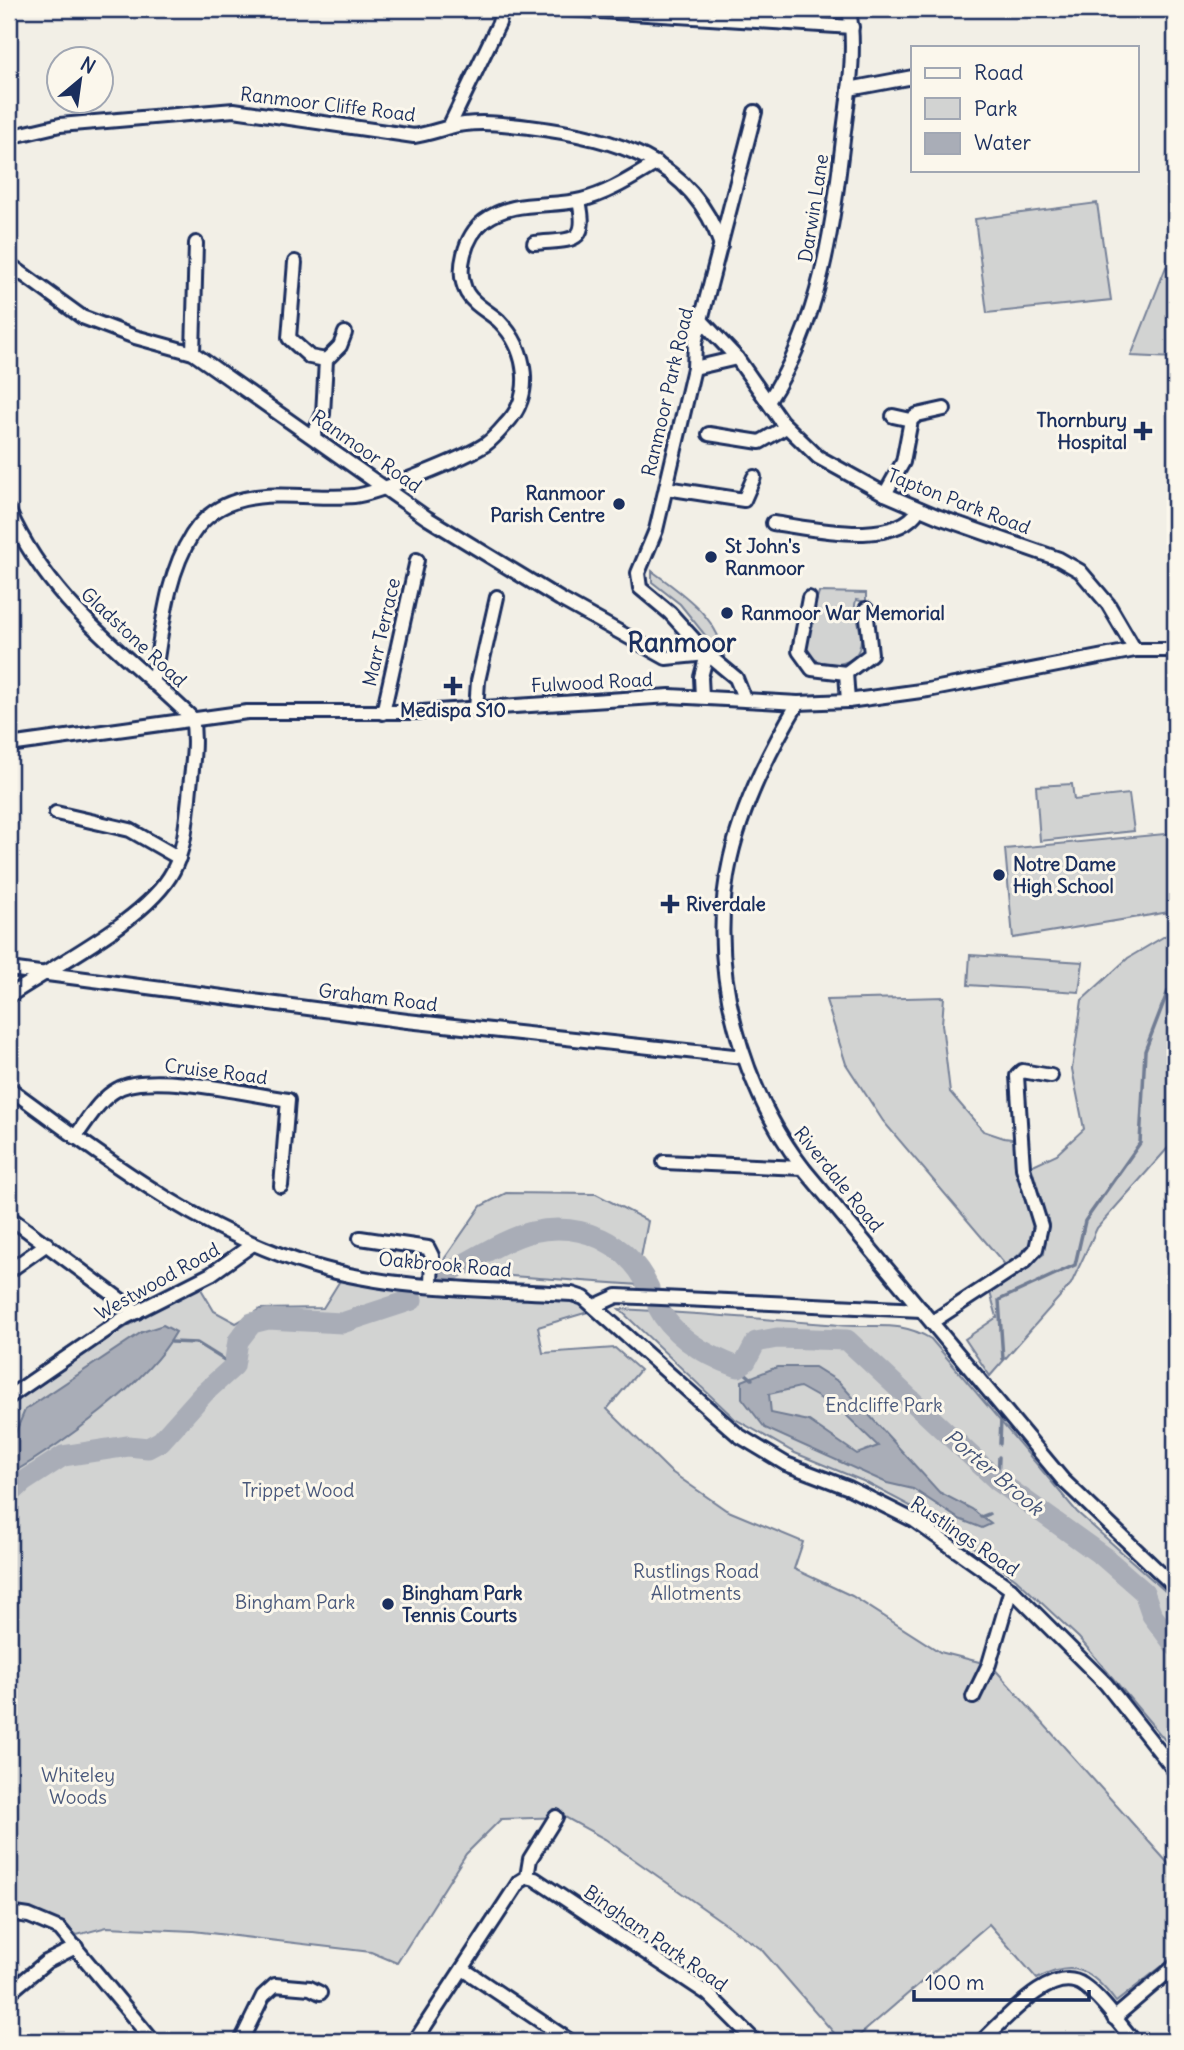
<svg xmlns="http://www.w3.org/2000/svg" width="1184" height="2050" font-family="Delius,sans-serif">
  <rect width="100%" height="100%" fill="#f2efe6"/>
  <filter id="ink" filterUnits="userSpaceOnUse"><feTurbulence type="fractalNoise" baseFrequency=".0143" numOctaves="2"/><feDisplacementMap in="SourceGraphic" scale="14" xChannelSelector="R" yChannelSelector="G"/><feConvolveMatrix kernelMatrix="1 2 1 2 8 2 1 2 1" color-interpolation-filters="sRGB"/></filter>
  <g filter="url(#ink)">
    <g fill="#d2d3d2" stroke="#768198" stroke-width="2">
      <path d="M1097,203L1111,300L987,313L975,219Z"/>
      <path d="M1166,267L1175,269V358L1131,356Z"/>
      <path d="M652,571C683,594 720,618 725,660L680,604L652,582Z"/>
      <path d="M819,592L866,593V602L856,600L855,605C855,617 861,627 861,639C860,670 823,669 805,653L807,636L814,623L813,611Z"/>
      <path d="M1072,784L1074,800L1129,794L1134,831L1040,841L1036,786Z"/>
      <path d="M1175,833V904L1169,912L1013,938L1005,849Z"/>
      <path d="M1175,930V1140L1097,1228L1071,1284L990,1376L965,1339L997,1317L989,1289L1044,1254L1048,1216L1036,1217L1032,1241L1007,1267L883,1121L846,1064L826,1000L944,997L942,1024L950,1092L983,1131L1004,1138L1028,1141L1031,1166L1057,1154L1084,1129L1072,1069L1082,1000L1128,958Z"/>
      <path d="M970,955L1083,962L1079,992L968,985Z"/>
      <path d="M506,1193L596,1194L648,1221L640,1262L655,1286L440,1271L445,1258L481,1206Z"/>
      <path d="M341,1279L573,1297L595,1310L538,1327L543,1353L615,1348L640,1370L607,1409L670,1471L726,1510L803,1542L794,1569L852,1596L940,1652L991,1665L1175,1871V1935L1173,1938L1175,1956L1116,2002C1092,1970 1074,1959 1037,1979L989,1924L853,2041H841L761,1949L605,1839L565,1817L501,1819L466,1854L397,1963L371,1952L193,1931L107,1927L77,1935C56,1916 36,1912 9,1908V1404L57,1369L198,1284L214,1311L236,1323L260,1309L323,1308Z"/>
      <path d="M619,1309C693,1313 765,1319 838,1325C874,1329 898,1319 931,1339L1077,1512L1175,1600V1752L1079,1638L1016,1579L935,1519L863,1481L795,1453L735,1419Z"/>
    </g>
    <g fill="#a9adb7" stroke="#707b93" stroke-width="2" fill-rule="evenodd">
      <path d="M163,1325L176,1332C147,1384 60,1445 9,1475V1448L25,1410L142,1332Z"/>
      <path d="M777,1367H815L839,1382L939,1492L972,1509L991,1524L982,1528L959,1519L913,1489L887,1483L765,1428L742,1398V1381ZM800,1387L841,1410L878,1446L857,1454L809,1421L771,1413L769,1394Z"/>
    </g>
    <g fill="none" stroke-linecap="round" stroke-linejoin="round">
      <g stroke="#707b93" stroke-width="3.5">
        <path d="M171,1342L197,1343L234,1366"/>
        <path d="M1003,1359L999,1300L1075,1265L1085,1221L1140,1143L1145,1051L1168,991L1175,984"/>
        <path d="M738,1367L752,1379"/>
        <path d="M1000,1444L1001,1418"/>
        <path d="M998,1481L999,1457"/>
        <path d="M1010,1496L1014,1492"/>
        <path d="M981,1517L989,1514"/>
      </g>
      <g stroke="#a9adb7" stroke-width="21">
        <path d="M449,1272C475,1259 504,1239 532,1232C581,1221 628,1242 649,1288"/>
        <path d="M658,1307C673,1337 708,1356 738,1367L746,1361L756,1342L777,1338L847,1340L998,1481L1104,1557L1144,1592L1152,1615L1175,1646"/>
        <path d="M9,1495L23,1482L63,1456L128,1446L148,1448L161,1441L204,1393L234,1366L238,1341L252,1323L268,1319L342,1323L412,1300"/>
      </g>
      <g stroke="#1b2f5e" stroke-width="18">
        <g id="minor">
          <path d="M9,9H10"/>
          <path d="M568,9L852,27"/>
          <path d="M849,89L913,77"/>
          <path d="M449,127L499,23L502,9"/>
          <path d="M9,137L60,125L234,110L414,136C427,134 438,130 450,127C474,120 505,124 529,127C611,137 692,158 721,245"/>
          <path d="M534,243C571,239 589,246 579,201"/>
          <path d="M295,262L289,338L310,357L326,360"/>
          <path d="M9,264L82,317L135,337L193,353L427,518L560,599L666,658L707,654"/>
          <path d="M702,321L737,358L781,421L818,457L885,494L939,517L1059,559L1080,571L1108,604L1135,650"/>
          <path d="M193,353L196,243"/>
          <path d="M694,368L737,358"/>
          <path d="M768,402C821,322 833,225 844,131C849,91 856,49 849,9"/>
          <path d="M893,416L911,420"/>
          <path d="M709,434L760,442L786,427"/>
          <path d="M313,436L323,414L326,360L340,346L345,333"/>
          <path d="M666,488L744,500L754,477"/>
          <path d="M885,494L903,462L911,420L917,415L944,409"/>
          <path d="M9,511C50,603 122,650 192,718C197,745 191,771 189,798C186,823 185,848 173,871C148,919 56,964 9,996"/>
          <path d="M773,523C811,528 896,549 919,509"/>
          <path d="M809,598L799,651L812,669L846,673L848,701"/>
          <path d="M707,654L670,613L640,588L638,573L656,530L694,368L695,343L755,112"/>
          <path d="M846,673L871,654L866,609"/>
          <path d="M153,683C162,634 165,577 192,535C228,478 299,501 354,496C376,494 467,457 486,444C493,439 499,432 505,425C535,396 527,349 499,321C489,312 474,305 467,293C455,271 465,236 484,221C513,199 549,208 581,200C608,194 633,177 657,163"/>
          <path d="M702,697L701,677L707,654L736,678L744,698"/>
          <path d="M798,703C734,810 703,902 735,1026C749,1079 770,1125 803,1168L1063,1480L1175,1587"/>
          <path d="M476,710L478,681L497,597"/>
          <path d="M383,713L417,560"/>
          <path d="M9,745L247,712H421L670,696L798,703L848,701L928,690L1135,650H1175"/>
          <path d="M56,813L130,830L179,858"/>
          <path d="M9,969L407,1021L743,1057"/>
          <path d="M9,1088C103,1157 201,1233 314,1266C396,1291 488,1289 572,1294L584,1298L738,1435L786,1464L849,1488L915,1521L1011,1589L1106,1684L1175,1771"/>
          <path d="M75,1137C88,1120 99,1099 118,1089C150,1071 250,1094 288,1100L281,1186"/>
          <path d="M664,1162L803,1168"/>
          <path d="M9,1217L137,1312"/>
          <path d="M360,1238L428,1248L432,1256L431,1285"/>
          <path d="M9,1271L47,1244"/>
          <path d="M595,1306L617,1296L922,1310"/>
          <path d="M932,1322L1025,1261L1036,1249L1041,1226L1023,1168L1017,1076L1022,1071L1051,1076"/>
          <path d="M9,1397L124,1318L211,1274L253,1244"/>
          <path d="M973,1697L989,1664L1011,1589"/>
          <path d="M527,1877L535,1879L708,1994L755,2041"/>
          <path d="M9,1913L29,1916L60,1929L153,2041"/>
          <path d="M463,1969L570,2041"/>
          <path d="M9,1993L46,1962L76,1947"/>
          <path d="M1114,2018L1175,1966"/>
          <path d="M241,2041L263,1996L275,1985L310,1988L320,1993"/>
          <path d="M415,2041L519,1882L527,1877L530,1859L556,1817"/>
          <path d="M982,2041C1004,2021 1052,1963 1083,1985C1102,1998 1119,2024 1134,2041"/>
        </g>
      </g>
      <use href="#minor" stroke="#fbf7ec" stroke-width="12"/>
    </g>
  </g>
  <g fill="#1b2f5e" stroke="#fbf7ec" stroke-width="2.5">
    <path d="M1139.5 420.5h7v7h7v7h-7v7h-7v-7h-7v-7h7z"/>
    <circle cx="619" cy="504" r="7"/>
    <circle cx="711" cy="557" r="7"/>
    <circle cx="727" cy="613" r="7"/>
    <path d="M449.5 675.5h7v7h7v7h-7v7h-7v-7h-7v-7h7z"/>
    <circle cx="999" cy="875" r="7"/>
    <path d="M666.5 893.5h7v7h7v7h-7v7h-7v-7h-7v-7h7z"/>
    <circle cx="388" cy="1604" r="7"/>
  </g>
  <g text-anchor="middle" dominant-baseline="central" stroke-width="6" stroke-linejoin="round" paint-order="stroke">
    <g font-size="19" fill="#1b2f5e" stroke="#fbf7ec">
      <text transform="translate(328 104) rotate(7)">Ranmoor Cliffe Road</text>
      <text transform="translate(813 208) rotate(-81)">Darwin Lane</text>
      <text transform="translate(667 392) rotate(-77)">Ranmoor Park Road</text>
      <text transform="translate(367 451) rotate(35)">Ranmoor Road</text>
      <text transform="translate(959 501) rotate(21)">Tapton Park Road</text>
      <text transform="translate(381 632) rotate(-77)">Marr Terrace</text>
      <text transform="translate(134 637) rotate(43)">Gladstone Road</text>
      <text transform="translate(592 682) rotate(-3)">Fulwood Road</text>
      <text transform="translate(378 997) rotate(7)">Graham Road</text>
      <text transform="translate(216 1071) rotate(7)">Cruise Road</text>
      <text transform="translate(839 1179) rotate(51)">Riverdale Road</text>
      <text transform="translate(445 1264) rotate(5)">Oakbrook Road</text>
      <text transform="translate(157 1281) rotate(-29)">Westwood Road</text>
      <text transform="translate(965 1536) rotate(34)">Rustlings Road</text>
      <text transform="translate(656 1938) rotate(35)">Bingham Park Road</text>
    </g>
    <g font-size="19" font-weight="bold" fill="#1b2f5e" stroke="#fbf7ec" text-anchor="start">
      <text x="1127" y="420" text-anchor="end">Thornbury<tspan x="1127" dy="22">Hospital</tspan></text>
      <text x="605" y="493" text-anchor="end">Ranmoor<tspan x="605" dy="22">Parish Centre</tspan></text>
      <text x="725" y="546">St John's<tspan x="725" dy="22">Ranmoor</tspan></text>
      <text x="741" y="613">Ranmoor War Memorial</text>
      <text x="453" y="710" text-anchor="middle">Medispa S10</text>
      <text x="1013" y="864">Notre Dame<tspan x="1013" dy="22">High School</tspan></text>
      <text x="686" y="904">Riverdale</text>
      <text x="402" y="1593">Bingham Park<tspan x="402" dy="22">Tennis Courts</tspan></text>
    </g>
    <g font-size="19" fill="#49587b" stroke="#fbf7ec">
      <text x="884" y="1405">Endcliffe Park</text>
      <text x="298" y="1490">Trippet Wood</text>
      <text x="696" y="1571">Rustlings Road<tspan x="696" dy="22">Allotments</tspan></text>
      <text x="295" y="1602">Bingham Park</text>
      <text x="78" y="1775">Whiteley<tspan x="78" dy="22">Woods</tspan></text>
    </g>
    <g font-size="21" font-style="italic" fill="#465579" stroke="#fbf7ec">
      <text transform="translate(994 1472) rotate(40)">Porter Brook</text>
    </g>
    <g font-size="26" font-weight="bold" fill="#1b2f5e" stroke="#fbf7ec">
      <text x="682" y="642">Ranmoor</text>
    </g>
  </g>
  <rect width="1184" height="2050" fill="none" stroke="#fbf7ec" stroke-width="35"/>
  <rect x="18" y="18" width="1149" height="2015" fill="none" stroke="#1b2f5e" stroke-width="2.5" filter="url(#ink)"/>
  <rect x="911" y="46" width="228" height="126" fill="#fbf7ec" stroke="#a1a7b3" stroke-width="2"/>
  <rect x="925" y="68" width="35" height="10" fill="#fbf7ec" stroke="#a1a7b3" stroke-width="2"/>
  <text x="974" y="80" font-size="21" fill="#1b2f5e">Road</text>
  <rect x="925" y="98" width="35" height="21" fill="#d2d3d2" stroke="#a1a7b3" stroke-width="2"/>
  <text x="974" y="116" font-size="21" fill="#1b2f5e">Park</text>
  <rect x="925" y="133" width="35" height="21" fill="#a9adb7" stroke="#a1a7b3" stroke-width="2"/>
  <text x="974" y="150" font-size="21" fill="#1b2f5e">Water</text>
  <g transform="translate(80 80) rotate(29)"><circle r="33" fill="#fbf7ec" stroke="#a1a7b3" stroke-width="2"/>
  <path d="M0-5L12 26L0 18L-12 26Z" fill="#1b2f5e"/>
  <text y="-10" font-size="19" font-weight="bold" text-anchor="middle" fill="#1b2f5e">N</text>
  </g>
  <path d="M914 1990v10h175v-10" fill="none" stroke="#1b2f5e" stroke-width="3.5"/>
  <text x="925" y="1990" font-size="21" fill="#1b2f5e" stroke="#fbf7ec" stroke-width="5" paint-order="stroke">100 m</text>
</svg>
